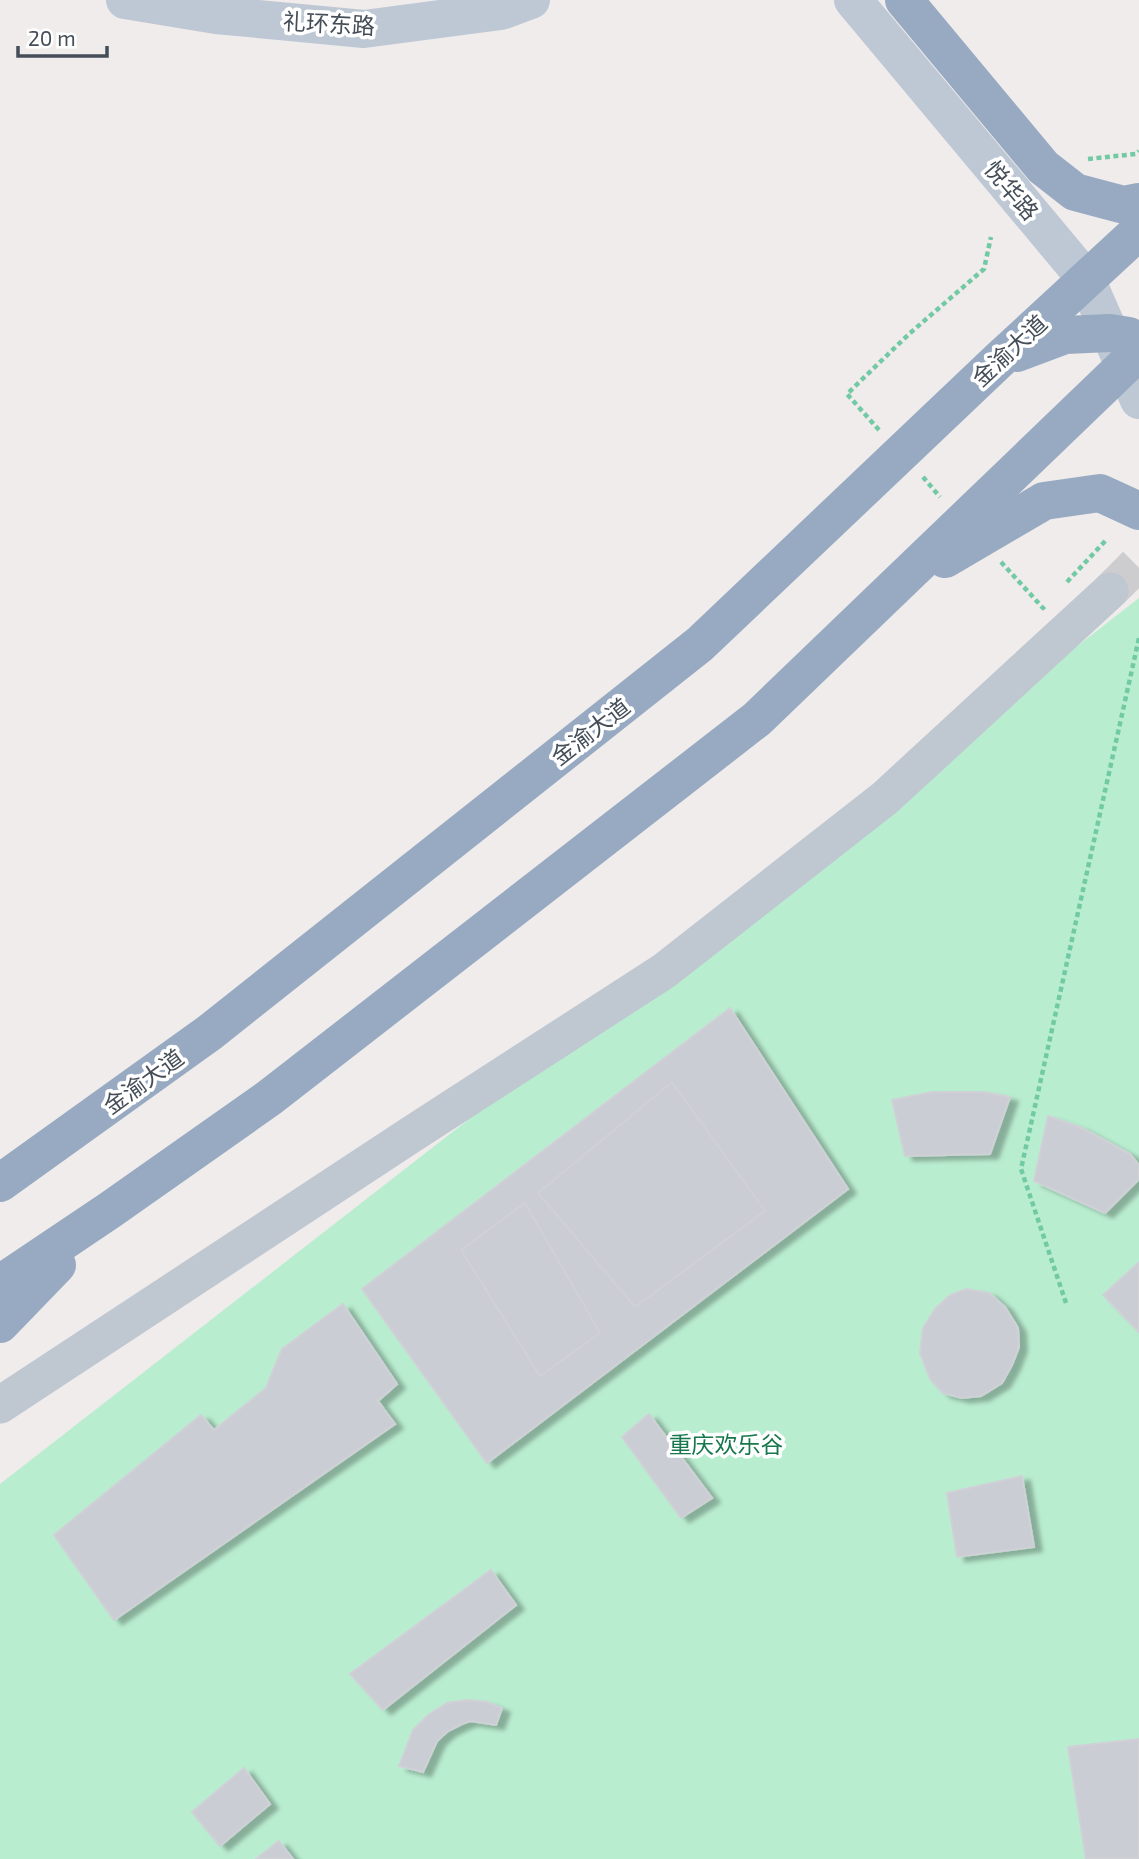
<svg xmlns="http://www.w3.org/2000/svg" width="1139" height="1859" font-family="'Exo 2','Noto Sans SC',sans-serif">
  <defs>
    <filter id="shadow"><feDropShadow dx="8" dy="4.5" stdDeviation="2" flood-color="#0004"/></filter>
  </defs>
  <rect width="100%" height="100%" fill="#efeceb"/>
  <path fill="#b9edd0" d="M1139,598V1859H0V1484Z"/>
  <g fill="#cbcdd4" stroke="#d0d1d7" stroke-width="2" filter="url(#shadow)">
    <path d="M730,1008L848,1189L487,1463L362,1289Z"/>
    <path d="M672,1082L765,1211L635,1307L538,1193Z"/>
    <path d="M932,1092H984L1010,1097L990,1154L905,1156L892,1100Z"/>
    <path d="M1048,1116L1082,1128L1130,1154L1139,1165V1179L1105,1213L1034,1181Z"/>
    <path d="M525,1203L600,1333L540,1376L461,1250Z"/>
    <path d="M1139,1262V1332L1103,1295Z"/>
    <path d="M966,1289L989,1293L1005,1307L1018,1328L1019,1347L1012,1365L1002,1383L981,1396L962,1398L943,1393L930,1379L920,1353L923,1328L935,1309L950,1295Z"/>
    <path d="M343,1304L397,1384L378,1401L395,1424L114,1620L54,1535L201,1415L214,1430L266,1388L282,1349Z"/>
    <path d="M649,1414L712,1498L681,1518L622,1437Z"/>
    <path d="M1022,1476L1034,1547L957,1557L947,1493Z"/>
    <path d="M491,1570L516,1605L383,1710L350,1674Z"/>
    <path d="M467,1700L487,1702L502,1708L496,1725L470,1721L462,1724L448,1731L437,1741L423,1772L399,1766L413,1730L428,1715L447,1703Z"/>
    <path d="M1139,1739V1859H1086L1068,1747Z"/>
    <path d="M244,1768L270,1804L220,1846L192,1812Z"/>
    <path d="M279,1841L293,1859H256Z"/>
  </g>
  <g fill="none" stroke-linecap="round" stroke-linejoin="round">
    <path stroke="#cdccce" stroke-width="37" stroke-dasharray="37 18" stroke-linecap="butt" d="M1110,591L1139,562"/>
    <g stroke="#72caa4" stroke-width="4.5" stroke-dasharray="5 3.5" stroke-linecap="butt">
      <path d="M1088,159L1136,154L1139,151"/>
      <path d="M879,430L847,394L909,334L984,269L991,237"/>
      <path d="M923,477L940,497"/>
      <path d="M1001,562L1043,608L1045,606"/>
      <path d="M1067,582L1107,539"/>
      <path d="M1066,1303L1021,1169L1139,638"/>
    </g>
    <path stroke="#bfc7d1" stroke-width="37" d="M0,1405L412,1134L664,971L885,798L1110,591"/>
    <g stroke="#bec8d5" stroke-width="38">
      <path d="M125,0L216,15L364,29L501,11L531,0"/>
      <path d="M853,0L1086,279L1139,400"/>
    </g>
    <g stroke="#98aac2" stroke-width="38">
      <path d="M904,0L1043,167L1075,192L1124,205L1139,202"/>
      <path d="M1017,353L1065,335L1110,333L1129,336L1139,342"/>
      <path d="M945,559L1044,501L1100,493L1139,511"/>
      <path d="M0,1183L209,1033L700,644L999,360L1139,231"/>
      <path d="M0,1284L110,1210L269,1098L757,719L1139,352"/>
      <path d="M0,1324L57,1265"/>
    </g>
  </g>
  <g text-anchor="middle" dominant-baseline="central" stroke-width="7" stroke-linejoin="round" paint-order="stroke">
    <g font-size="23" fill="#454e58" stroke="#fff">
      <text transform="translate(329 23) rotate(3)">礼环东路</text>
      <text transform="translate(1012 190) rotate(50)">悦华路</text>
      <text transform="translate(1009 350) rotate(-43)">金渝大道</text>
      <text transform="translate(590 731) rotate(-38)">金渝大道</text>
      <text transform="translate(143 1081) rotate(-36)">金渝大道</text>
    </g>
    <g font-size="23" fill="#18774d" stroke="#fff">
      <text x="726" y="1444">重庆欢乐谷</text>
    </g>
  </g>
  <path d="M18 46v10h89v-10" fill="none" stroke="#454e58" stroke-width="3.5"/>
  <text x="28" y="46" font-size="21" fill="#454e58" stroke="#ffffff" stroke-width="5" paint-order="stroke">20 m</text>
</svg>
